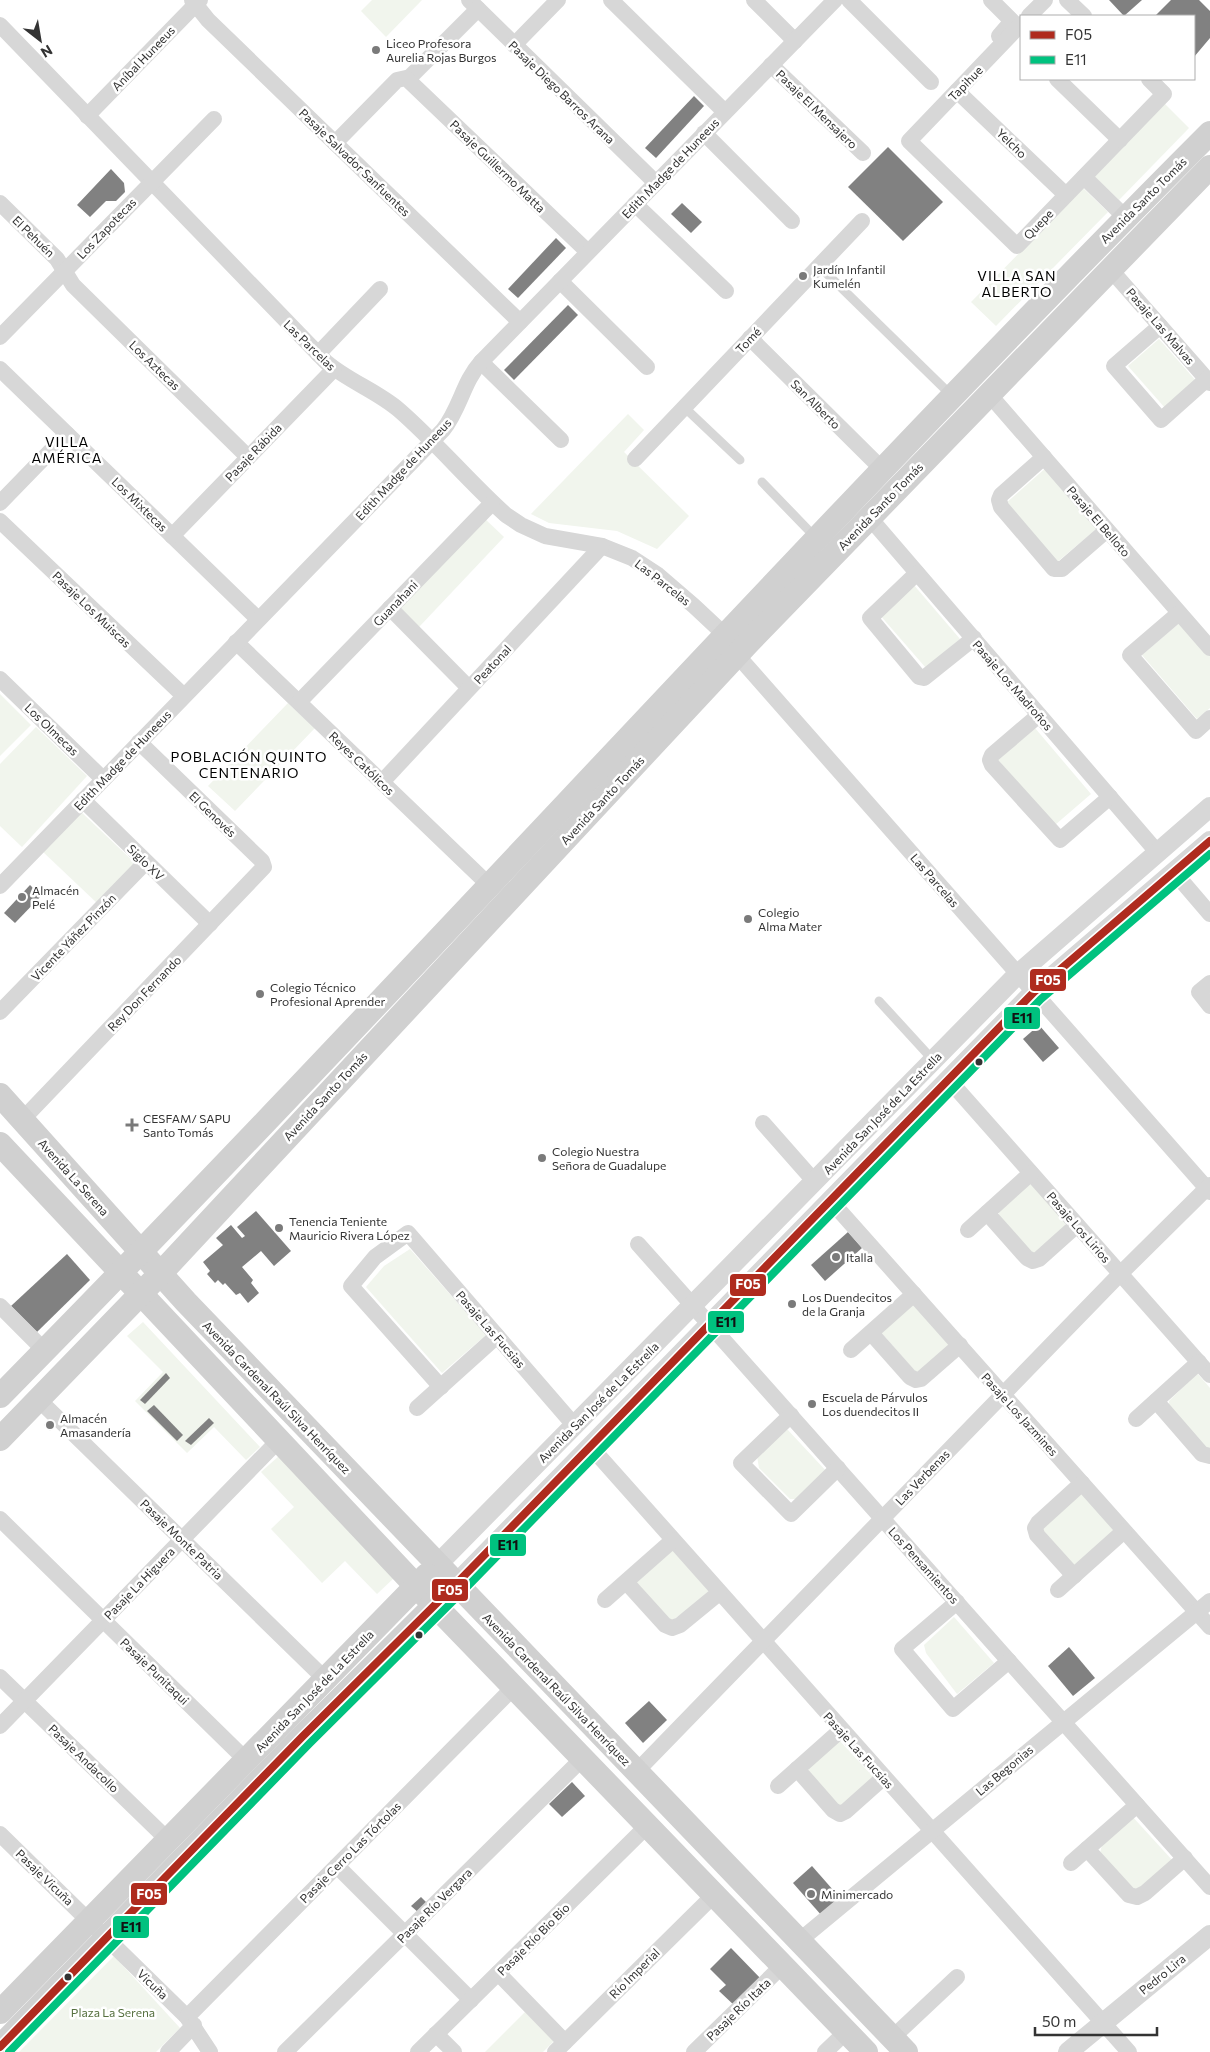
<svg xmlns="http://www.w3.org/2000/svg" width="1210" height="2052" font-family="Commissioner,sans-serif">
  <rect width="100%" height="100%" fill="#fff"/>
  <g fill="#f1f5ed">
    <path d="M372,0H422L386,37L361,11Z"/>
    <path d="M1165,104L1189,128L1119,200L1094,176Z"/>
    <path d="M1083,188L1108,212L996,326L971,302Z"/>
    <path d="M1159,339L1197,382L1166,409L1128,366Z"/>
    <path d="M628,414L644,430L624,452L689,516L657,549L617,531L549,523L531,514Z"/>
    <path d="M1048,466L1100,526L1056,563L1005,504Z"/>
    <path d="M484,518L504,537L419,627L398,607Z"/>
    <path d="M913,584L960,639L926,668L879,614Z"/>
    <path d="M1183,620L1210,652V708L1197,719L1142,655Z"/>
    <path d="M0,694L31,725L0,756Z"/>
    <path d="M288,703L315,728L235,811L208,786Z"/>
    <path d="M36,727L87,776L22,847L0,826V764Z"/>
    <path d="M1035,728L1091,794L1055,825L998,760Z"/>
    <path d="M79,810L136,864L98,904L41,850Z"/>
    <path d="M1033,1184L1065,1221V1230L1037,1255H1030L999,1222V1211L1026,1185Z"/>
    <path d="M410,1249L486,1335L442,1373L366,1287L384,1266Z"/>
    <path d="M910,1304H918L951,1341L949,1348L919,1376L880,1331Z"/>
    <path d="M143,1322L260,1447L246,1460L214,1427L187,1453L135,1401L163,1372L127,1336Z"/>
    <path d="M1197,1373L1210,1388V1452L1169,1409V1401Z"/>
    <path d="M787,1429L828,1473L800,1499H790L759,1468L757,1456Z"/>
    <path d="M279,1456L395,1577L377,1594L345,1561L322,1583L271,1529L294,1507L261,1472Z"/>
    <path d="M1079,1489L1115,1530L1081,1565L1068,1566L1040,1533L1042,1521Z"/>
    <path d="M672,1549L708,1590V1596L668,1623L636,1586L635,1578Z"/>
    <path d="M954,1617L994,1663L957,1694L926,1653L924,1645Z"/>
    <path d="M839,1740L876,1780L838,1808L809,1775V1767Z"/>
    <path d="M1130,1814L1173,1861L1143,1891H1133L1099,1857L1103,1841Z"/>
    <path d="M114,1956L180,2028L156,2052H19Z"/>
    <path d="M525,2012L554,2041L543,2052H485Z"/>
  </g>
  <g fill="#818181">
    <path d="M1109,0H1142L1124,16Z"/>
    <path d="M1171,0H1199L1210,11V38L1194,57V16H1155Z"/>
    <path d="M694,96L704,106L656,158L645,148Z"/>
    <path d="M888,147L943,202L903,241L848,187Z"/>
    <path d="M111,169L124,183L125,192L116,201H106L90,217L77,205Z"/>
    <path d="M682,203L702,222L691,233L671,214Z"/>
    <path d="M556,238L566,248L518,298L508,289Z"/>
    <path d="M568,305L578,315L514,380L504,370Z"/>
    <path d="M30,885L41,896L15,923L4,913Z"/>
    <path d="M1039,1025L1059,1048L1043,1062L1023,1039Z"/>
    <path d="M256,1211L291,1251L274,1266L261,1251L242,1267L253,1280L251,1283L259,1293L248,1303L240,1293L236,1295L225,1283L223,1285L218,1280L215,1283L207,1274L210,1271L203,1262L223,1245L216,1238L231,1225L242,1238L245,1236L237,1227Z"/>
    <path d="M848,1232L862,1248L825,1281L811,1265Z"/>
    <path d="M67,1254L90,1280L37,1332L11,1306Z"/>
    <path d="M166,1373L170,1378L145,1404L140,1400Z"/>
    <path d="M154,1405L183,1435L177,1441L147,1411Z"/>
    <path d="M209,1418L214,1423L191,1445L185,1441Z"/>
    <path d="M51,1419L57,1424L50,1431L44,1425Z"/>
    <path d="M1069,1647L1095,1678L1073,1696L1048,1666Z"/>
    <path d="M649,1701L667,1720L643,1743L625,1723Z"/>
    <path d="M572,1782L585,1796L562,1817L549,1804Z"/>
    <path d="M812,1866L841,1899L822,1916L793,1883Z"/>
    <path d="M421,1897L428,1904L419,1913L411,1906Z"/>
    <path d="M731,1948L763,1981L736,2007L719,1991L726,1985L710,1969Z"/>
  </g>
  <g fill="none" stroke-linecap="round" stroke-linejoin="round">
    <g stroke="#d7d7d7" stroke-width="9">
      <path d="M819,266L951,395"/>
      <path d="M684,407L740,460"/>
      <path d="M762,482L816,538"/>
      <path d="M879,1001L933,1060"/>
    </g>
    <g stroke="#d7d7d7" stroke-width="16">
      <path d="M192,0L208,20L520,322"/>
      <path d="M469,0L656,183"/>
      <path d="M611,0L725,112"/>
      <path d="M754,0L795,41"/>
      <path d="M849,0L931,82"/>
      <path d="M991,0L1012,21L999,36"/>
      <path d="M1067,0L1084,16"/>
      <path d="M1029,16L1045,0"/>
      <path d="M1021,24L909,141L1017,246L1164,94L1149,79"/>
      <path d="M0,25L326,362C348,381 377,391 399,410C437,443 469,482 506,515L521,525L545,536L602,546L632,558L658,575L694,606L725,635L737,655L1210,1192"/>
      <path d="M514,45L558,0"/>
      <path d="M771,65L863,153"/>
      <path d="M408,79L478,9"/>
      <path d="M1057,79L1120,140"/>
      <path d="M957,91L1066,195"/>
      <path d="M87,116L200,0"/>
      <path d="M704,133L792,221"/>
      <path d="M335,143L397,80L406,78L588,252"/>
      <path d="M1084,177L1126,218"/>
      <path d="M0,203L57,259L73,285L248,457"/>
      <path d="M635,204L726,291"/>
      <path d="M1111,270L1210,383"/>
      <path d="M560,281L647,367"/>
      <path d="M1160,326L1114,366L1161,420L1207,379"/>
      <path d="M0,337L214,119"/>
      <path d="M750,338L882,469"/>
      <path d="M318,354L380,289"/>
      <path d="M481,362L561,440"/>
      <path d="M0,369L258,619"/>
      <path d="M988,393L1210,648"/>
      <path d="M1044,457L1001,495L999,500L1001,507L1054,569H1062L1107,530"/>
      <path d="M635,459L862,221"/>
      <path d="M0,503L67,434"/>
      <path d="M869,517L1158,853"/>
      <path d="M0,521L184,696"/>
      <path d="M172,536L334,369"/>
      <path d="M917,573L870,618L919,677L924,678L974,638"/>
      <path d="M390,608L469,688"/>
      <path d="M1179,613L1130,655L1196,731L1210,718"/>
      <path d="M236,642L489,885"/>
      <path d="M0,679L103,779"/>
      <path d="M299,702L492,503"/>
      <path d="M1039,715L992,755L990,760L992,765L1060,840L1110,797"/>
      <path d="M382,782L602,546"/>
      <path d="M83,800L210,924"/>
      <path d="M1174,872L1210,914"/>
      <path d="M0,886L443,430C460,409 463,382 481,362L835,0"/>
      <path d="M1210,983L1199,992L1210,1006"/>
      <path d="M0,1012L146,862"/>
      <path d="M948,1079L1210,1375"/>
      <path d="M22,1120L264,867L262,861L139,742"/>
      <path d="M763,1123L815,1182"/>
      <path d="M830,1200L1210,1627"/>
      <path d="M987,1213L1027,1258L1033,1261L1039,1259L1077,1225"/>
      <path d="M968,1230L1031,1173"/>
      <path d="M638,1244L1210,1887"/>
      <path d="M0,1306L45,1351"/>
      <path d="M871,1333L910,1377L916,1380L921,1379L960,1345"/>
      <path d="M851,1350L914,1294"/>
      <path d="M441,1387L351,1286L375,1257L408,1233L574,1425"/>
      <path d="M39,1400L325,1679"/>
      <path d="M1156,1401L1202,1454L1210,1456"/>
      <path d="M417,1408L497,1336"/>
      <path d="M791,1415L741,1463L791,1514L838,1468"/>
      <path d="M1136,1419L1199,1362"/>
      <path d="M590,1446L1129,2052"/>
      <path d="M0,1519L246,1760"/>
      <path d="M1074,1576L1037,1535L1035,1528L1038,1523L1082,1483"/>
      <path d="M626,1582L665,1625L672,1628L680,1625L719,1593"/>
      <path d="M1058,1590L1124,1531"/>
      <path d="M605,1600L673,1540"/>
      <path d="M957,1602L902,1649L953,1709L1009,1661"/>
      <path d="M0,1677L168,1840"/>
      <path d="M0,1726L278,1441"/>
      <path d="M797,1769L833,1810L840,1814L846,1811L883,1778"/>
      <path d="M636,1772L1120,1274L1210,1185"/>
      <path d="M778,1786L841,1730"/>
      <path d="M0,1834L187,2017L210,2052"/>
      <path d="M1087,1849L1129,1895L1137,1897L1145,1893L1185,1858"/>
      <path d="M1071,1863L1137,1805"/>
      <path d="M337,1866L471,2000"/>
      <path d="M799,1941L1210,1601"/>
      <path d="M498,1973L565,2042"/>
      <path d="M187,2017L514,1687"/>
      <path d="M436,2034L454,2052"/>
      <path d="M892,2038L957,1977"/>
      <path d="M168,2052L194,2025"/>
      <path d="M285,2052L582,1759"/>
      <path d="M418,2052L647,1826"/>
      <path d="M555,2052L714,1895"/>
      <path d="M694,2052L782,1966"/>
      <path d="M825,2052L846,2032"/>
    </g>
    <g stroke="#d7d7d7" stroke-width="20">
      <path d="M437,1565L1018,974L1210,807"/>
      <path d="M456,1584L1034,992L1210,841"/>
      <path d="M1068,2052L1210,1935"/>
    </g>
    <g stroke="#d0d0d0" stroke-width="24">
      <path d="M0,1095L186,1302L906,2052"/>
      <path d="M0,1144L416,1586L866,2052"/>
      <path d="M0,1396C409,981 798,546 1210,133"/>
      <path d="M0,1439L160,1274L748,643L1210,167"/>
      <path d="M0,2012L427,1575"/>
      <path d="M0,2047L303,1736L446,1594"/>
    </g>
    <g stroke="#fff" stroke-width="11">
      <path id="bus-1" d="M0,2047L303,1736L456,1584L1034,992L1210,841"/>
    </g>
    <g stroke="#fff" stroke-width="11">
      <path id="bus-2" d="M9,2052L310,1743L463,1591L1041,999L1210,854"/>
    </g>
    <use href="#bus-1" stroke="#af2b1e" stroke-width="8"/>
    <use href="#bus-2" stroke="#00c27f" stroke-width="8"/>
  </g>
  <g fill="#7a7a7a" stroke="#fff" stroke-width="2">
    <circle cx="376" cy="50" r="5"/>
    <circle cx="803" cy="276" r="5"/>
    <circle cx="22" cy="897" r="5"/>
    <circle cx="748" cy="919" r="5"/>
    <circle cx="260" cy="994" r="5"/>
    <path d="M129.5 1117.5h5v5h5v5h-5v5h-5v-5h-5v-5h5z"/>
    <circle cx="542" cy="1158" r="5"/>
    <circle cx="279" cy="1228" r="5"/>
    <circle cx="836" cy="1257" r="5"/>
    <circle cx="792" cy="1304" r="5"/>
    <circle cx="812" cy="1404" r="5"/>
    <circle cx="50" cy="1425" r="5"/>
    <circle cx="811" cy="1894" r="5"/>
  </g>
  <g fill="#333" stroke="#fff" stroke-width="2">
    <circle cx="979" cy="1062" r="4.5"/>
    <circle cx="419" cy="1635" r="4.5"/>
    <circle cx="68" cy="1977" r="4.5"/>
  </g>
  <g text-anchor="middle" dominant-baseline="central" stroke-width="5" stroke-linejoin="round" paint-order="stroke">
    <g font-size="12" fill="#333" stroke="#fff" text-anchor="start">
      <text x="386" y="43">Liceo Profesora<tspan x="386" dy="14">Aurelia Rojas Burgos</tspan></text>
      <text x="813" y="269">Jardín Infantil<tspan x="813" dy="14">Kumelén</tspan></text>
      <text x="32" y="890">Almacén<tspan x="32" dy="14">Pelé</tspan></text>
      <text x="758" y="912">Colegio<tspan x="758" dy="14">Alma Mater</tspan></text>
      <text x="270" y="987">Colegio Técnico<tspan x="270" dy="14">Profesional Aprender</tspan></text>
      <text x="143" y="1118">CESFAM/ SAPU<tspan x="143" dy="14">Santo Tomás</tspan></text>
      <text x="552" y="1151">Colegio Nuestra<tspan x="552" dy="14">Señora de Guadalupe</tspan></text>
      <text x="289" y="1221">Tenencia Teniente<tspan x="289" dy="14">Mauricio Rivera López</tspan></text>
      <text x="846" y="1257">Italla</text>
      <text x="802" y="1297">Los Duendecitos<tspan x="802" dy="14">de la Granja</tspan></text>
      <text x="822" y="1397">Escuela de Párvulos<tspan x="822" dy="14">Los duendecitos II</tspan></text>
      <text x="60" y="1418">Almacén<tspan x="60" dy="14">Amasandería</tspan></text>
      <text x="821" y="1894">Minimercado</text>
    </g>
    <g font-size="12" fill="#333" stroke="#fff">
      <text transform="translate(143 58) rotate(-46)">Aníbal Huneeus</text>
      <text transform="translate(965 83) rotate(-46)">Tapihue</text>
      <text transform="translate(562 92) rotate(44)">Pasaje Diego Barros Arana</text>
      <text transform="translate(817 109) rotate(44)">Pasaje El Mensajero</text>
      <text transform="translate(1012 143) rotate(44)">Yelcho</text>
      <text transform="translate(355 162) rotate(44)">Pasaje Salvador Sanfuentes</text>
      <text transform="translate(498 166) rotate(44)">Pasaje Guillermo Matta</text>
      <text transform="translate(670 168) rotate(-46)">Edith Madge de Huneeus</text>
      <text transform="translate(1143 200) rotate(-45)">Avenida Santo Tomás</text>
      <text transform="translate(1038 224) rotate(-46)">Quepe</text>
      <text transform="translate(106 228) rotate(-46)">Los Zapotecas</text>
      <text transform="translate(34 236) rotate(44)">El Pehuén</text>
      <text transform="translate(1161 326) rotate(49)">Pasaje Las Malvas</text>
      <text transform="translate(748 340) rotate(-46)">Tomé</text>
      <text transform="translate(310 345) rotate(44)">Las Parcelas</text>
      <text transform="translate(155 365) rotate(44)">Los Aztecas</text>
      <text transform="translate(816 404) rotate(45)">San Alberto</text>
      <text transform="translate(253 452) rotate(-46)">Pasaje Rábida</text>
      <text transform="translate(403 469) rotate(-47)">Edith Madge de Huneeus</text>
      <text transform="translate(140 504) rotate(44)">Los Mixtecas</text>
      <text transform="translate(880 506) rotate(-46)">Avenida Santo Tomás</text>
      <text transform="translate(1099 521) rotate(49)">Pasaje El Belloto</text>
      <text transform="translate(663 582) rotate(38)">Las Parcelas</text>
      <text transform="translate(395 603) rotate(-46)">Guanahani</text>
      <text transform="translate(92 609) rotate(44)">Pasaje Los Muiscas</text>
      <text transform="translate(492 664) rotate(-47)">Peatonal</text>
      <text transform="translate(1013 685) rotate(49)">Pasaje Los Madroños</text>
      <text transform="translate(52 729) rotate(44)">Los Olmecas</text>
      <text transform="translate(122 760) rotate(-46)">Edith Madge de Huneeus</text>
      <text transform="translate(362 763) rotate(44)">Reyes Católicos</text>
      <text transform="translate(602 800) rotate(-47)">Avenida Santo Tomás</text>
      <text transform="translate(213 814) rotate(44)">El Genovés</text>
      <text transform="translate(146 862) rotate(44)">Siglo XV</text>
      <text transform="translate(935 880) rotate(49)">Las Parcelas</text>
      <text transform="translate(73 937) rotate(-46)">Vicente Yáñez Pinzón</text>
      <text transform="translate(144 993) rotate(-46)">Rey Don Fernando</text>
      <text transform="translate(325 1096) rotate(-47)">Avenida Santo Tomás</text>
      <text transform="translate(882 1113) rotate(-46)">Avenida San José de La Estrella</text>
      <text transform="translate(74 1177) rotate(48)">Avenida La Serena</text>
      <text transform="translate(1079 1227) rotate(49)">Pasaje Los Lirios</text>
      <text transform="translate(491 1329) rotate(49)">Pasaje Las Fucsias</text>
      <text transform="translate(277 1397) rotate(46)">Avenida Cardenal Raúl Silva Henríquez</text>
      <text transform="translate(598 1402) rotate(-45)">Avenida San José de La Estrella</text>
      <text transform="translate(1020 1414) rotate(48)">Pasaje Los Jazmines</text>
      <text transform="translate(922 1477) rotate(-46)">Las Verbenas</text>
      <text transform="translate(182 1539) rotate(44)">Pasaje Monte Patria</text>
      <text transform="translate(924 1565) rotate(48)">Los Pensamientos</text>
      <text transform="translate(139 1583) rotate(-46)">Pasaje La Higuera</text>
      <text transform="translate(155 1671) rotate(44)">Pasaje Punitaqui</text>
      <text transform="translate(557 1689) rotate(46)">Avenida Cardenal Raúl Silva Henríquez</text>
      <text transform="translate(314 1691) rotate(-46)">Avenida San José de La Estrella</text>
      <text transform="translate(859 1750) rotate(48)">Pasaje Las Fucsias</text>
      <text transform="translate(84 1758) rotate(44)">Pasaje Andacollo</text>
      <text transform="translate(1004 1770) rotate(-40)">Las Begonias</text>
      <text transform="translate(350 1852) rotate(-45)">Pasaje Cerro Las Tórtolas</text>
      <text transform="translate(45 1877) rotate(44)">Pasaje Vicuña</text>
      <text transform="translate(434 1905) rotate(-45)">Pasaje Río Vergara</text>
      <text transform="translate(533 1939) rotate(-45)">Pasaje Río Bio Bio</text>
      <text transform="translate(634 1973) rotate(-45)">Río Imperial</text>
      <text transform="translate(1162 1974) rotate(-39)">Pedro Lira</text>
      <text transform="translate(153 1984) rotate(44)">Vicuña</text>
      <text transform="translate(738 2009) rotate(-44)">Pasaje Río Itata</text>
    </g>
    <g font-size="12" fill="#56703f" stroke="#fff">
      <text x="113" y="2012">Plaza La Serena</text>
    </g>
    <g font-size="14" letter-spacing="1" fill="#000" stroke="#fff">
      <text x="1017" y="275">VILLA SAN<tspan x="1017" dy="16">ALBERTO</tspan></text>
      <text x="67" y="441">VILLA<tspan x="67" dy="16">AMÉRICA</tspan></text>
      <text x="249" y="756">POBLACIÓN QUINTO<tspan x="249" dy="16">CENTENARIO</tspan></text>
    </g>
  </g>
  <g stroke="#fff" stroke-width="2">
    <rect x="1029" y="968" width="38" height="24" rx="5" fill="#af2b1e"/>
    <rect x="1003" y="1006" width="38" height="24" rx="5" fill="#00c27f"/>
    <rect x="729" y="1273" width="38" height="24" rx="5" fill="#af2b1e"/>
    <rect x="707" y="1310" width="38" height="24" rx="5" fill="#00c27f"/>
    <rect x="489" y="1533" width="38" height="24" rx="5" fill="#00c27f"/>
    <rect x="431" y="1578" width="38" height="24" rx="5" fill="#af2b1e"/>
    <rect x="130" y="1882" width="38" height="24" rx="5" fill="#af2b1e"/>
    <rect x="112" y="1915" width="38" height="24" rx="5" fill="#00c27f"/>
  </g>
  <g font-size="14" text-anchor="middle" font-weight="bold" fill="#fff">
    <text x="1048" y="985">F05</text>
    <text x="748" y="1289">F05</text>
    <text x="450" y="1595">F05</text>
    <text x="149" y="1899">F05</text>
  </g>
  <g font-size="14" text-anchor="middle" font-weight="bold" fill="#111">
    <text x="1022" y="1023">E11</text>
    <text x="726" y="1327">E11</text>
    <text x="508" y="1550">E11</text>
    <text x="131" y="1932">E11</text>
  </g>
  <rect x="1020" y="15" width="175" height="65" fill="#ffffff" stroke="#adadad"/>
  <rect x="1030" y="31" width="25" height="8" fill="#af2b1e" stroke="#adadad"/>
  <text x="1065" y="40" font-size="15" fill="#333333">F05</text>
  <rect x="1030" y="56" width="25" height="8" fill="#00c27f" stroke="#adadad"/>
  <text x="1065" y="65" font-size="15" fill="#333333">E11</text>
  <g transform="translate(40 40) rotate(149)" stroke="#ffffff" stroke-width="4" paint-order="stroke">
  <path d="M0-4L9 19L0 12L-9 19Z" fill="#333333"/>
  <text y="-8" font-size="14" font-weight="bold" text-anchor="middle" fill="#333333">N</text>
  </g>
  <path d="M1035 2027v8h122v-8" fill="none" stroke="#333333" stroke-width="2.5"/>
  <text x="1042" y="2027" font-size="15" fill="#333333" stroke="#ffffff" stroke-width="4" paint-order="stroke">50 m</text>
</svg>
